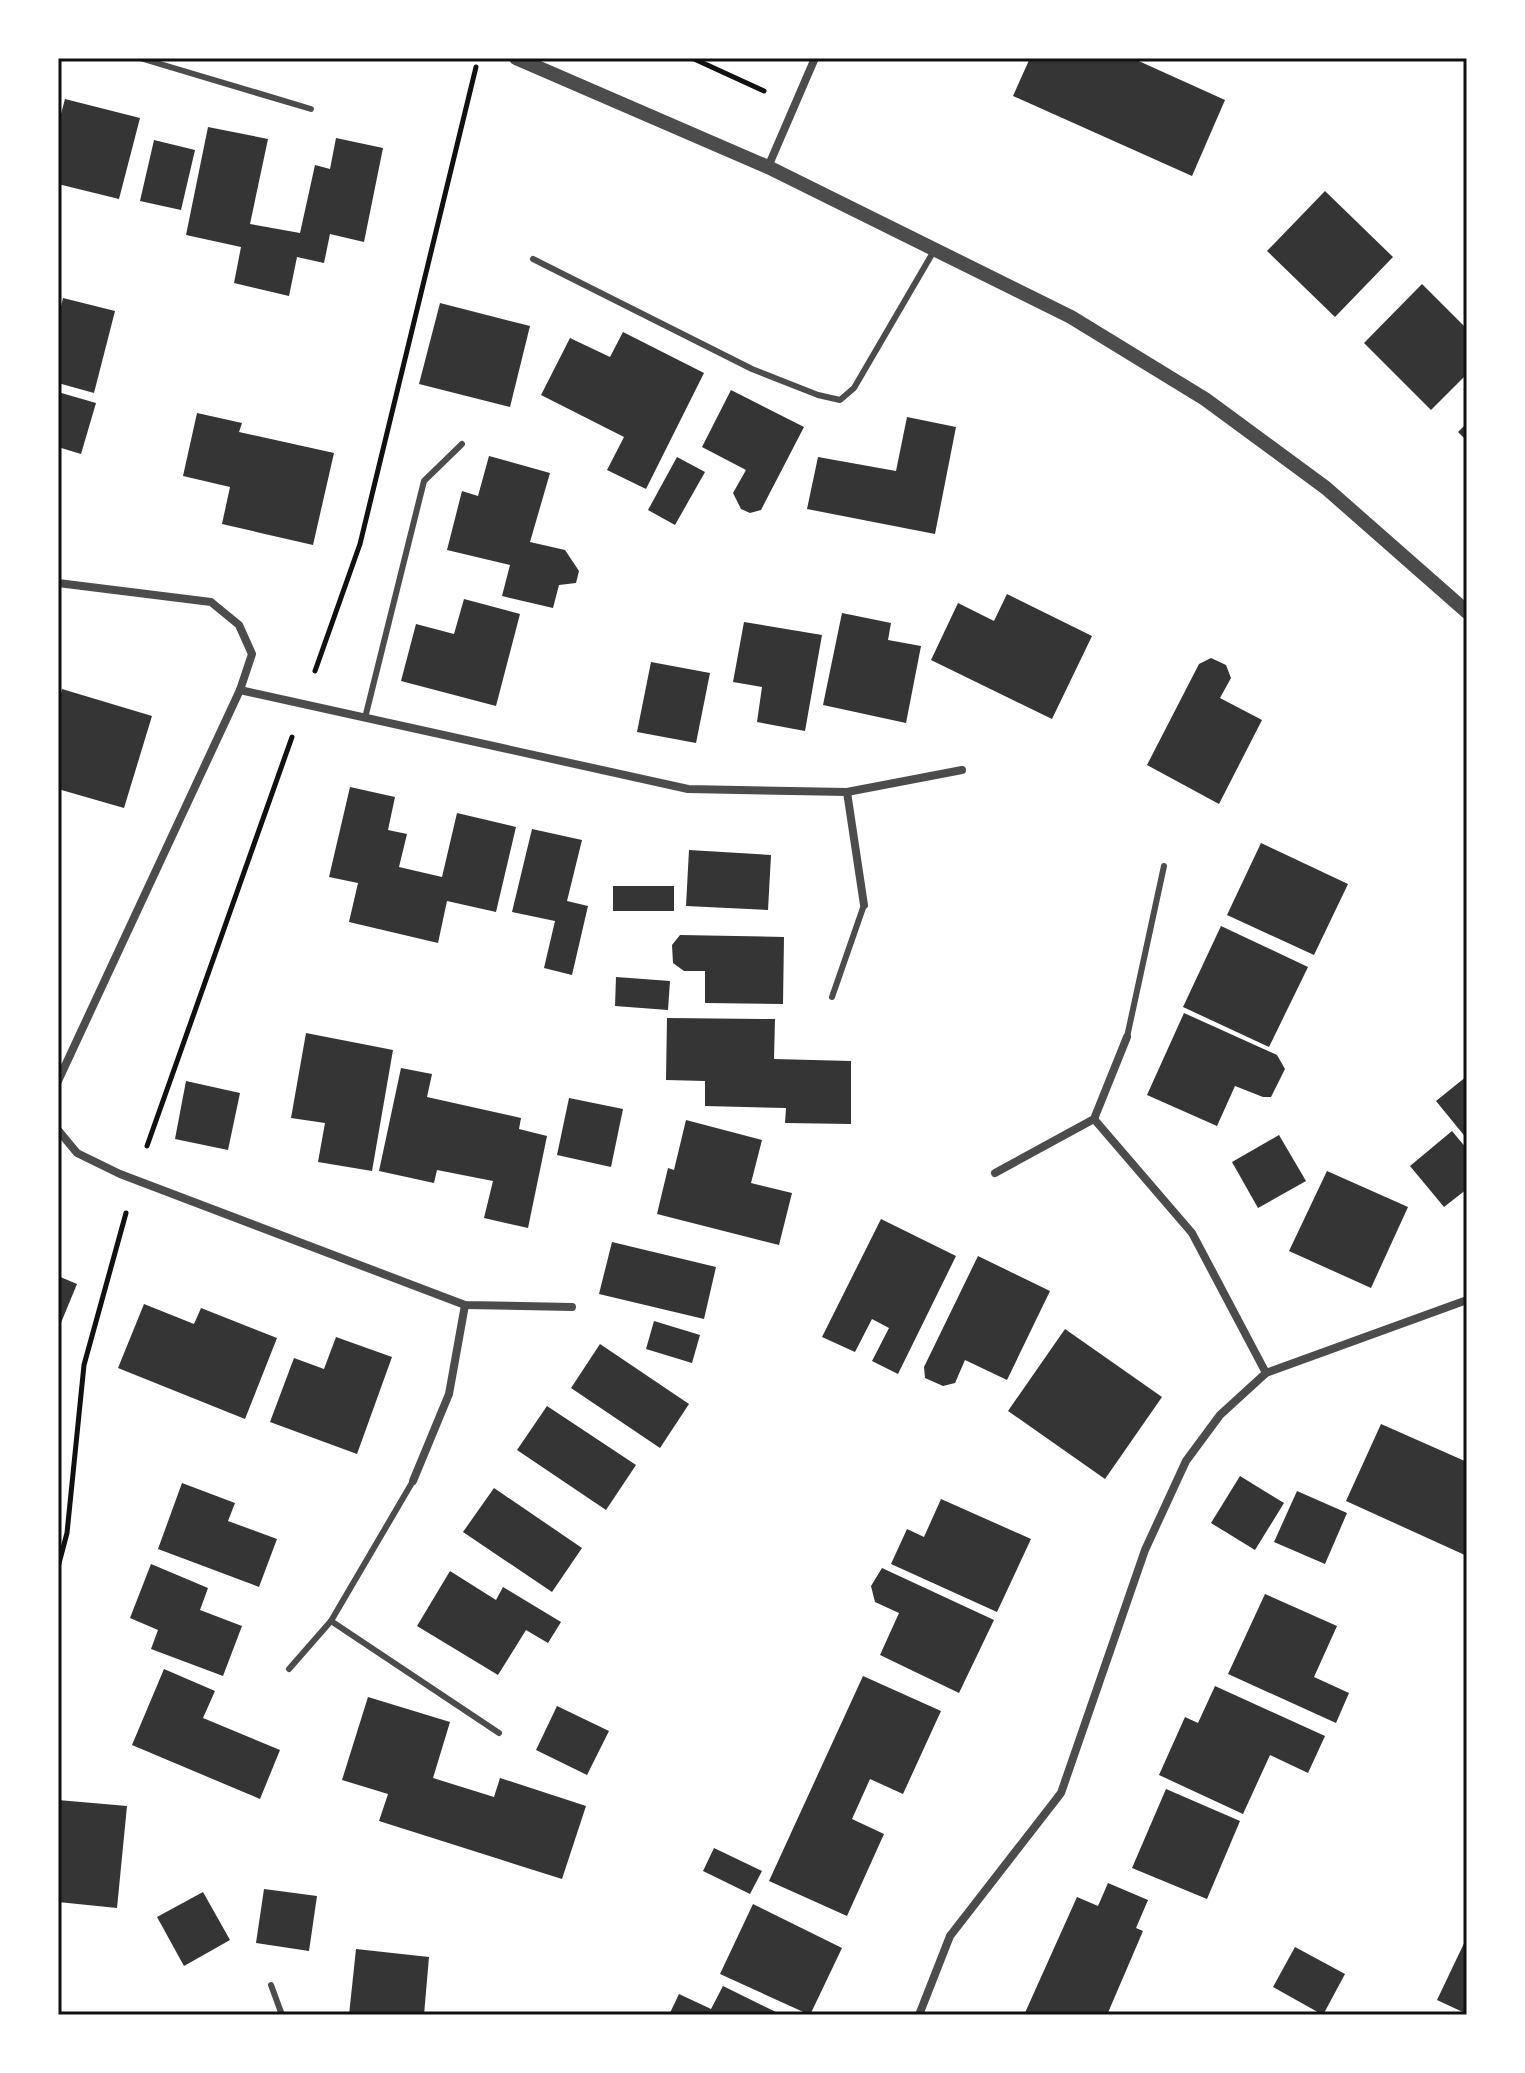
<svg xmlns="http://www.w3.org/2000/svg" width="1525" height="2073" font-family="Quicksand,sans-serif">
  <rect width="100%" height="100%" fill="#fff"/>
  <g fill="#353535">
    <path d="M1030,58H1132L1225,100L1192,176L1013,96Z"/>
    <path d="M65,99L140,118L119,199L58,184V125Z"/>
    <path d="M208,127L268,139L250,224L300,233L315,165L330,169L336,138L383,148L364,242L330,234L324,263L297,257L289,296L234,283L241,247L186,235Z"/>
    <path d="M154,140L195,150L181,210L140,201Z"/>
    <path d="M1325,191L1393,257L1335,317L1267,251Z"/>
    <path d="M1422,284L1467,329V374L1431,410L1364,343Z"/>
    <path d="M63,298L115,311L94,393L58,383V319Z"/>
    <path d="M440,303L530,326L510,407L419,384Z"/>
    <path d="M623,332L704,373L646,489L607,470L624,437L541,395L570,338L610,357Z"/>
    <path d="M731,390L804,427L761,510L750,513L741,509L733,493L746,470L702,447Z"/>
    <path d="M58,392L96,403L81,454L58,447Z"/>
    <path d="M197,413L242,423L239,432L334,453L313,545L222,524L230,487L183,476Z"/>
    <path d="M907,417L956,427L935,534L807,509L818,457L896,471Z"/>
    <path d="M1467,423V441L1458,432Z"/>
    <path d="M489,456L550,473L530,542L565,550L579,571L576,583L559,585L553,608L502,596L510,565L447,550L462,491L478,496Z"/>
    <path d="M677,457L705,472L675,525L648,510Z"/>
    <path d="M1007,594L1092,636L1052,719L931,660L958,603L994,621Z"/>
    <path d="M464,599L520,614L496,706L401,681L416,624L454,634Z"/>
    <path d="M842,613L891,623L888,640L921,646L906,723L823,705Z"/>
    <path d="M744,622L822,635L805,731L757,722L762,687L733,682Z"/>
    <path d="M1211,658L1226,665L1231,678L1220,698L1262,720L1219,804L1147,765L1199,664Z"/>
    <path d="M651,662L710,673L696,743L637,732Z"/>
    <path d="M62,689L152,716L124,808L58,789V705Z"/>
    <path d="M350,787L395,797L388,830L407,834L399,867L442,877L457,813L516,827L496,912L447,901L438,943L349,922L358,883L329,877Z"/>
    <path d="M532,829L582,840L567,901L588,906L572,975L544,968L555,921L512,912Z"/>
    <path d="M1261,843L1348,884L1314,955L1227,915Z"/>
    <path d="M689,850L771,855L768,910L686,906Z"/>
    <rect x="613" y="886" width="61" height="25"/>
    <path d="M1221,926L1308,967L1269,1047L1183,1007Z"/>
    <path d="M680,935L784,937L783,1004L705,1003V971H684L673,963L672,945Z"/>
    <path d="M616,977L670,981L668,1010L615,1006Z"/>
    <path d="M1184,1013L1277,1055L1285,1069L1271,1097H1263L1235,1086L1217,1126L1147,1095Z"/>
    <path d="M667,1018L775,1019L774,1059L851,1061V1124L785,1123L786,1108L705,1106V1081L666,1080Z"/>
    <path d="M306,1033L393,1050L372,1171L318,1162L325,1123L291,1118Z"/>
    <path d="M401,1068L432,1074L427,1097L521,1118L519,1129L547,1136L528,1228L484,1218L493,1181L437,1170L434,1183L379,1171Z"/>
    <path d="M1467,1076V1139L1436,1101Z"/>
    <path d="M186,1081L240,1093L228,1150L175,1139Z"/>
    <path d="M569,1098L623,1109L611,1167L557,1155Z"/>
    <path d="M686,1120L762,1140L751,1183L792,1193L779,1245L657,1214L668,1168L674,1170Z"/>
    <path d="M1452,1131L1467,1149V1189L1444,1207L1410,1166Z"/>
    <path d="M1279,1135L1306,1181L1258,1208L1232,1162Z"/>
    <path d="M1327,1171L1408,1207L1371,1288L1289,1251Z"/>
    <path d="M881,1219L956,1256L898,1374L872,1361L889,1328L872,1319L855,1352L822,1337Z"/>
    <path d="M612,1242L716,1267L704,1319L599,1294Z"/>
    <path d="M978,1256L1050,1291L1007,1380L965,1360L955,1383L943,1386L925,1378L924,1367Z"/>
    <path d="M58,1276L77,1284L58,1330Z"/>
    <path d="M144,1304L194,1324L201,1308L277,1338L245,1419L118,1368Z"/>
    <path d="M654,1321L700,1335L692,1363L646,1349Z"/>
    <path d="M1065,1329L1162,1397L1105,1479L1008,1411Z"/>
    <path d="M336,1337L392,1357L357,1454L270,1422L294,1358L324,1369Z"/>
    <path d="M600,1344L689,1404L660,1448L571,1388Z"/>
    <path d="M547,1406L636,1465L606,1510L517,1450Z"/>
    <path d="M1381,1424L1467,1462V1556L1346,1501Z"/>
    <path d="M1240,1476L1284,1503L1255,1550L1211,1523Z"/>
    <path d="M182,1483L235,1503L228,1521L277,1539L259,1587L158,1549Z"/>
    <path d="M494,1488L582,1548L552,1592L463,1532Z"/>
    <path d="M1297,1491L1347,1513L1325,1564L1274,1542Z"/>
    <path d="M941,1499L1031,1539L997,1612L891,1564L907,1529L924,1537Z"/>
    <path d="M151,1564L208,1588L200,1610L242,1626L223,1676L151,1649L158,1630L130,1618Z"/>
    <path d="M882,1568L994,1620L959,1693L880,1655L899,1613L875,1602L871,1586Z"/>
    <path d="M450,1571L496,1600L503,1587L561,1622L548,1643L526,1630L498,1675L417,1626Z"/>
    <path d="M1265,1594L1337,1626L1314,1677L1349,1693L1336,1723L1228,1674Z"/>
    <path d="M164,1669L215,1691L203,1718L280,1750L260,1799L132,1745Z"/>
    <path d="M863,1676L941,1711L903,1794L870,1779L852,1819L884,1834L847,1916L769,1881Z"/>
    <path d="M1215,1686L1325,1736L1308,1773L1270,1755L1243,1814L1159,1775L1185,1717L1198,1723Z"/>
    <path d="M368,1697L450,1722L433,1778L494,1797L500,1778L586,1806L562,1879L379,1821L388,1794L342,1780Z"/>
    <path d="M557,1706L609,1731L587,1775L536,1750Z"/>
    <path d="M1166,1789L1240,1821L1207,1899L1132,1868Z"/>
    <path d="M58,1800L127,1806L117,1908L58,1902Z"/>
    <path d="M714,1848L762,1871L750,1894L703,1871Z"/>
    <path d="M1108,1883L1148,1900L1136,1928L1143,1931L1107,2015H1024L1077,1897L1098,1906Z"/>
    <path d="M264,1889L317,1896L309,1951L256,1943Z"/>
    <path d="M203,1892L230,1940L184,1966L157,1917Z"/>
    <path d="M753,1904L842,1948L810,2015L720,1974Z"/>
    <path d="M1467,1937V2014L1437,2000Z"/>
    <path d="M1295,1947L1345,1974L1323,2015L1273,1987Z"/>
    <path d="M356,1949L429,1957L424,2015H349Z"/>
    <path d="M723,1986L782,2015H669L679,1994L711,2009Z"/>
  </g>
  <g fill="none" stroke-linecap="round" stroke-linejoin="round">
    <g stroke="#111" stroke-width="5">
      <path d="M692,58L764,91"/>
      <path d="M315,671L360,544L476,67"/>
      <path d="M147,1146L292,737"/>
      <path d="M58,1567L67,1533L84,1365L126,1213"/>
    </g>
    <g stroke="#4c4c4c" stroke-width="6">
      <path d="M140,58L311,109"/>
      <path d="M533,259L752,369L818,395L840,400L854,388L935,249"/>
      <path d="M365,718L424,481L462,444"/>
      <path d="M832,997L864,905"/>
      <path d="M1127,1037L1164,866"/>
      <path d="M331,1621L499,1733"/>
      <path d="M289,1669L331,1621L413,1481"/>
      <path d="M271,1985L282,2015"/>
    </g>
    <g stroke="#4c4c4c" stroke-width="8">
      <path d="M768,167L815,58"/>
      <path d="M58,583L211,602L239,625L252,654L240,690L58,1081"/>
      <path d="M240,690L688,789L847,792L962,770"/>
      <path d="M847,792L864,905"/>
      <path d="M1094,1119L1192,1233L1266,1373"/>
      <path d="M58,1130L77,1153L120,1174L465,1305L572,1307"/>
      <path d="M995,1173L1094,1119L1127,1037"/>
      <path d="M413,1481L449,1394L465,1305"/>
      <path d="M919,2015L950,1936L1061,1793L1145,1550L1186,1461L1220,1415L1266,1373L1467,1300"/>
    </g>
    <path stroke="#4c4c4c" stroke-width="14" d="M516,58L768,167L1071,317L1205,399L1326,488L1467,612"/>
  </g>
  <rect width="1525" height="2073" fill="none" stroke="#ffffff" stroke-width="120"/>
  <rect x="60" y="60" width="1405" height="1953" fill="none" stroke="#111" stroke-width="3"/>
</svg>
